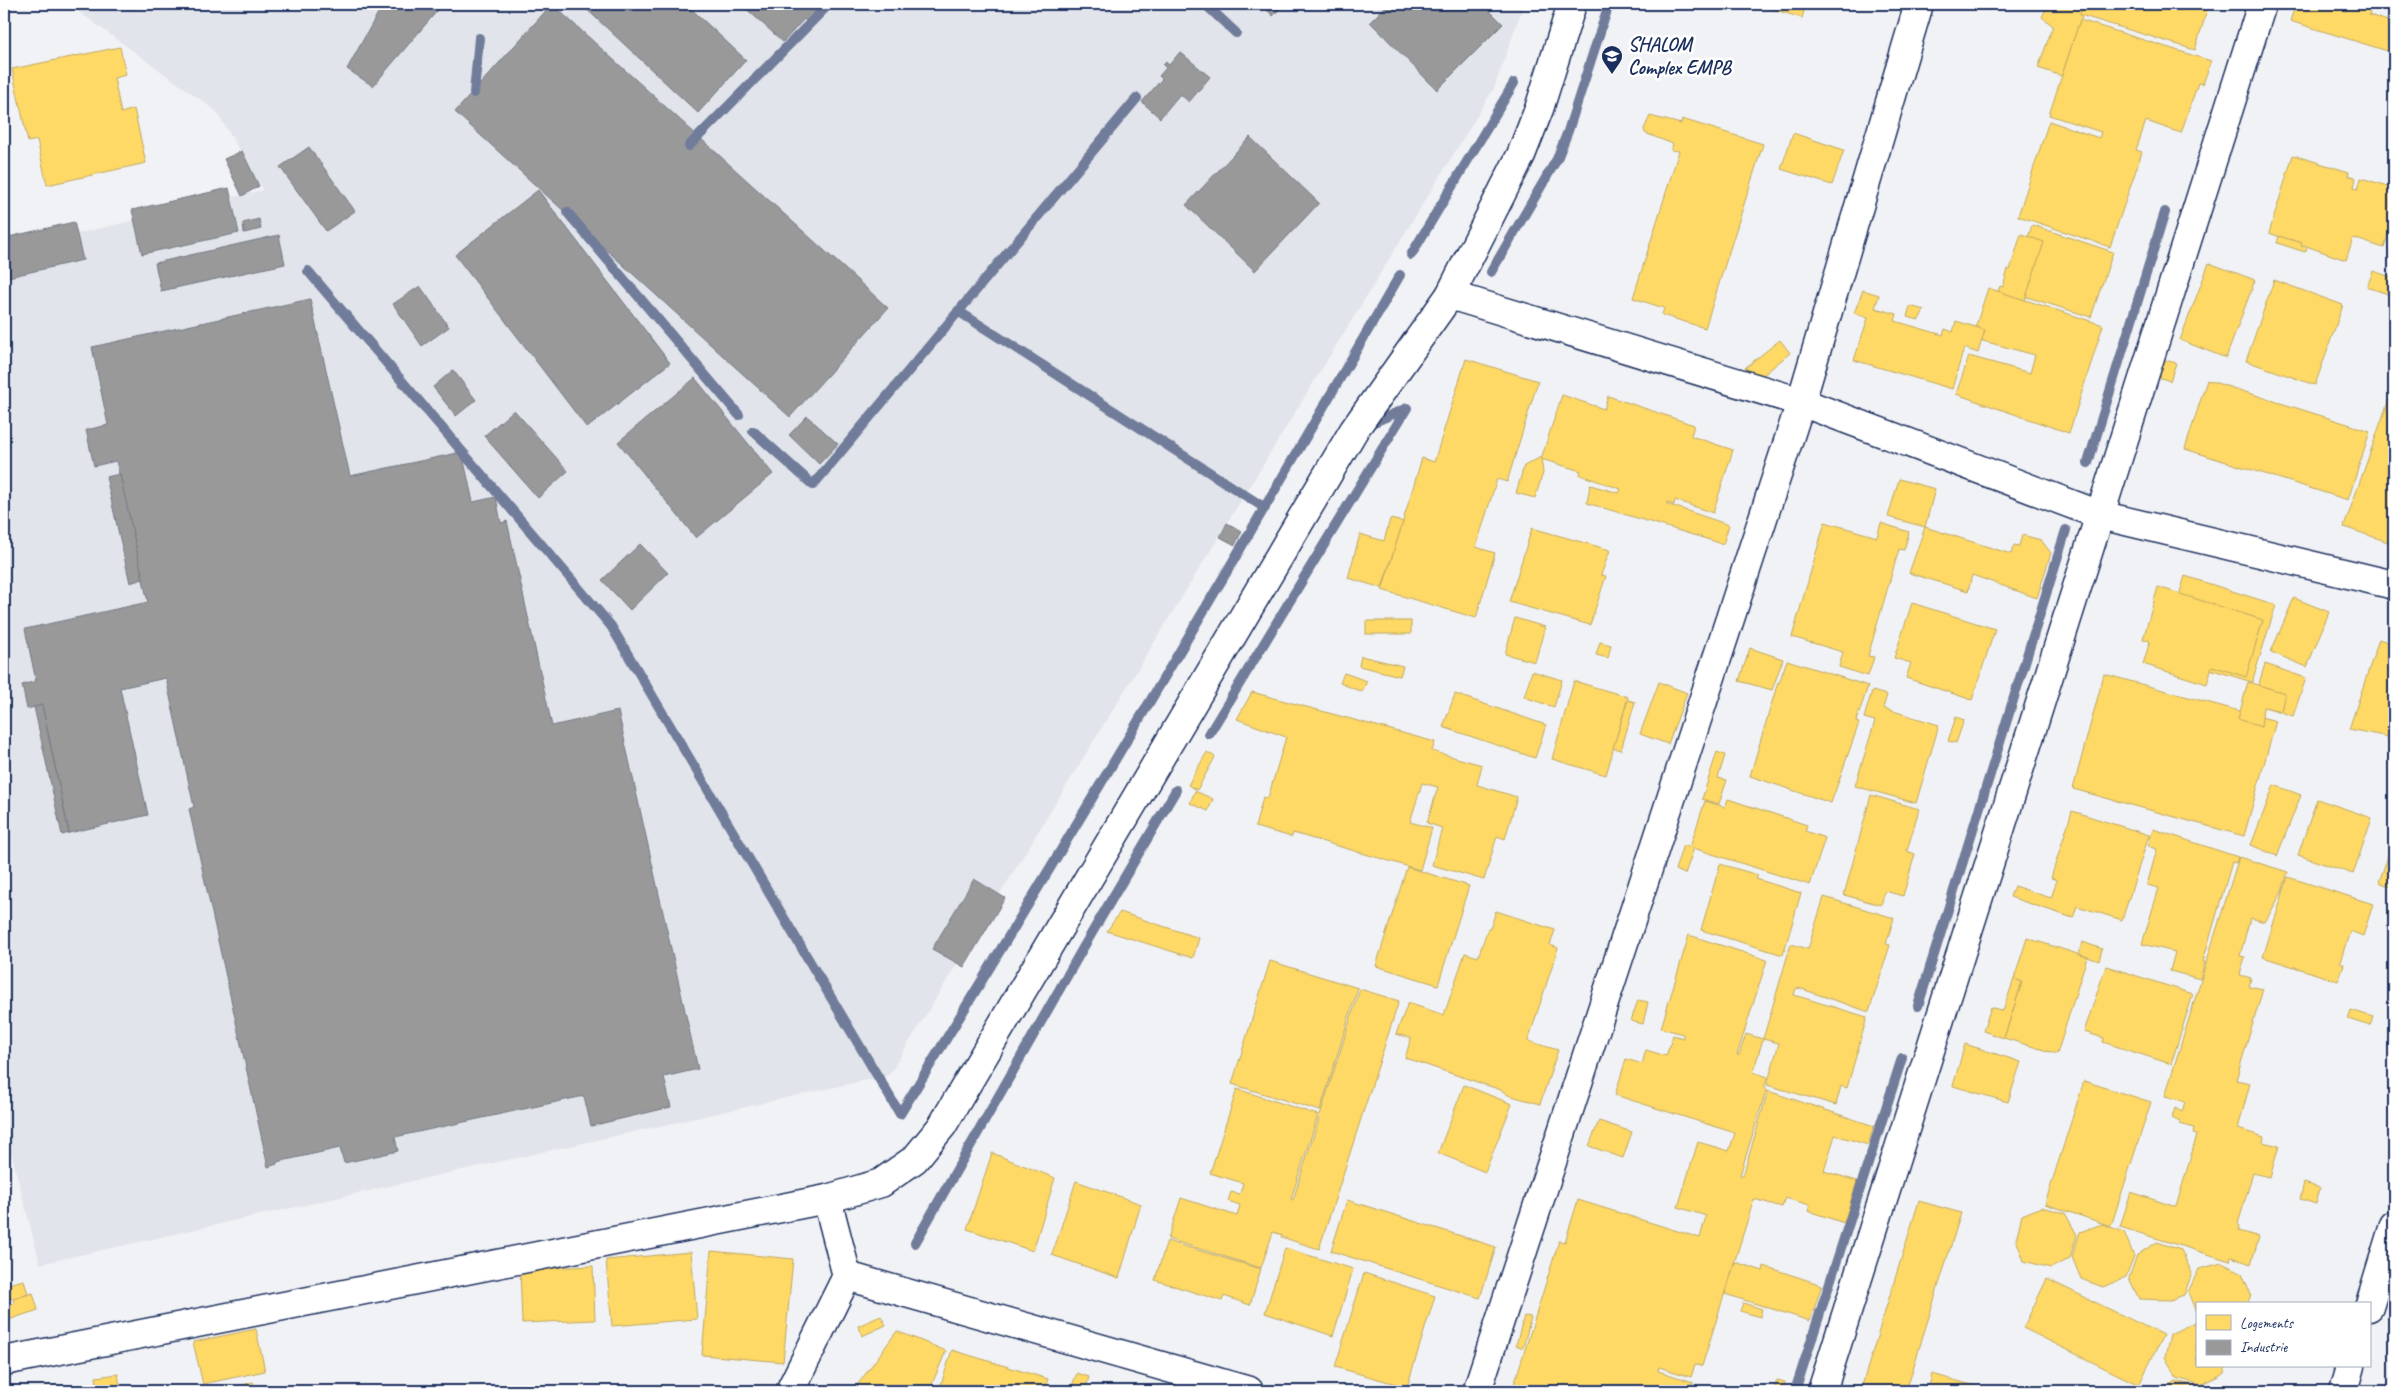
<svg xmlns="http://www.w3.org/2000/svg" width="2398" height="1395" font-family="Caveat,sans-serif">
  <rect width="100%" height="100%" fill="#f1f2f5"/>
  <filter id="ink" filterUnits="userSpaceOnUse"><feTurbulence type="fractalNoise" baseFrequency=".02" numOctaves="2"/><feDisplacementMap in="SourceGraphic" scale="10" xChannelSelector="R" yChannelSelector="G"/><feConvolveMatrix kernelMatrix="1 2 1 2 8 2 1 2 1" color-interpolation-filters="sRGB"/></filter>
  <g filter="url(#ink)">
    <path fill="#e1e4ea" d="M68,4H1524L1494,88L889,1075L40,1264L4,1125V251L263,190L216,111Z"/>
    <g fill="#ffd966" stroke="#bba664">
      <path d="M1755,4H1806L1802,18Z"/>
      <path d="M2048,4H2086L2062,76L2038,68L2053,26L2042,17Z"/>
      <path d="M2083,4H2209L2195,50L2080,15Z"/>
      <path d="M2296,4H2373L2369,15L2394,23V53L2290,21Z"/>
      <path d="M2080,20L2211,61L2203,84L2198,83L2181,133L2146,121L2136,150L2142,152L2110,247L2018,216L2049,121L2099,138L2101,132L2049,115Z"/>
      <path d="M120,47L126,75L114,78L121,113L134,109L146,163L47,185L37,140L28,142L12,69Z"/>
      <path d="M1650,116L1681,124L1682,119L1763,144L1705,328L1662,315L1664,308L1633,298L1679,151L1671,150L1673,144L1645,133L1644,129Z"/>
      <path d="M1793,133L1844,150L1832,185L1781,169Z"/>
      <path d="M2293,155L2349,172L2348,175L2356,178L2354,188L2358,189L2361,178L2394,188V214L2384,248L2353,238L2346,260L2269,233Z"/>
      <path d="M2032,225L2113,252L2091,317L2011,292Z"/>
      <path d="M2021,234L2044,242L2022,309L1995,299L2000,286L2003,287L2008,269L2010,270Z"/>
      <path d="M2279,236L2302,243L2301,246L2307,248L2305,252L2277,243Z"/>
      <path d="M2209,263L2255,280L2226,358L2180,340Z"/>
      <path d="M2373,271L2394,278V296L2367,287Z"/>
      <path d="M2274,280L2343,305L2315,385L2246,361Z"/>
      <path d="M1988,288L2103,325L2069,433L1956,394L1969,356L2030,373L2035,355L1972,338Z"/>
      <path d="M1863,290L1879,295L1875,308L1897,314L1895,321L1943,335L1945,329L1953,332L1956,321L1985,330L1978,353L1964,348L1952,389L1854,360L1868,318L1854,313Z"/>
      <path d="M1910,306L1924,310L1919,320L1907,317Z"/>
      <path d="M1780,340L1790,353L1756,381L1745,368Z"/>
      <path d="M1466,359L1538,381L1507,482L1497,479L1476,547L1495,553L1476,618L1382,590L1422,458L1434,462Z"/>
      <path d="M2161,359L2176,363L2170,381L2155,376Z"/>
      <path d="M2207,380L2370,431L2348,500L2185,449Z"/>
      <path d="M1562,395L1604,409L1608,396L1694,425L1691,436L1733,450L1713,513L1675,500L1674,505L1667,502V504L1729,525L1723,544L1587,503L1590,485L1619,493L1621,489L1580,475L1581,471L1541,459Z"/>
      <path d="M2389,399L2394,401V544L2344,527Z"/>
      <path d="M1541,457L1543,473L1535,498L1516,493L1524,466Z"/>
      <path d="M1899,479L1935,489L1925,527L1888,517Z"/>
      <path d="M1390,519L1403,522L1382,588L1348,578L1360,534L1384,541Z"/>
      <path d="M1825,522L1877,537L1881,523L1909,532L1904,550L1899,549L1868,656L1874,657L1868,676L1839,667L1843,652L1792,637Z"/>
      <path d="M1925,527L2011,554L2014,545L2019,546L2022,535L2041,540L2051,553L2037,598L1972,575L1968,591L1909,573Z"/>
      <path d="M1532,528L1610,550L1601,575L1606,576L1590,625L1509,602Z"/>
      <path d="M2185,576L2276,605L2252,682L2161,654Z"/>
      <path d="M2158,587L2263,620L2246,677L2212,666L2207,684L2143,664L2150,641L2143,639Z"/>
      <path d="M2294,598L2329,612L2307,667L2271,652Z"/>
      <path d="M1912,603L1995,629L1972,700L1906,678L1911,663L1894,658Z"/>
      <path d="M1515,618L1545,627L1535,662L1505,654Z"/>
      <rect x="1366" y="621" width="45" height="13"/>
      <path d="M2379,639L2394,644V743L2388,737L2349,729Z"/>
      <path d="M1600,642L1611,645L1608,658L1596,655Z"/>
      <path d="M1750,648L1783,659L1772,690L1739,681Z"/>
      <path d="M1361,656L1403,666L1400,676L1359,666Z"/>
      <path d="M1787,660L1868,686L1856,722L1859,723L1831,803L1750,776L1778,682L1779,683Z"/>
      <path d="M2265,664L2306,678L2293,716L2253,703Z"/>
      <path d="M1532,671L1562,680L1554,707L1524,697Z"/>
      <path d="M1344,673L1367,681L1362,692L1340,683Z"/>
      <path d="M2104,674L2276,721L2244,836L2073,789Z"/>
      <path d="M1574,681L1628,697L1606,775L1552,759Z"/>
      <path d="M1659,682L1687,693L1668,744L1640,734Z"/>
      <path d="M2248,682L2285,693L2281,711L2263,707L2261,727L2238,719Z"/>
      <path d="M1872,691L1887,695L1883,708L1939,725L1916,803L1855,786L1875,721L1864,718Z"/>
      <path d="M1252,692L1435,742L1432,751L1482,765L1477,785L1517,797L1505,839L1497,836L1484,880L1432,865L1442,828L1427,823L1438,787L1422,783L1410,822L1432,828L1420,870L1293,833L1292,837L1255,827L1263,797L1268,798L1286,737L1237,719Z"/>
      <path d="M1455,694L1546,725L1535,758L1443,727Z"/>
      <path d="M1628,700L1635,702L1621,750L1613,748Z"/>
      <path d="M1956,717L1964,720L1956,743L1948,741Z"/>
      <path d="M1207,752L1215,757L1197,790L1188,785Z"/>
      <path d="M1717,752L1725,755L1718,778L1727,780L1719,804L1702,799Z"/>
      <path d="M2274,785L2301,795L2277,856L2251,845Z"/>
      <path d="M1195,791L1213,799L1208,811L1190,803Z"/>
      <path d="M1871,795L1919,809L1907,851L1915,854L1903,896L1885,891L1881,905L1844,895Z"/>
      <path d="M1728,799L1807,825L1805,831L1825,838L1810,885L1690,847L1705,801L1725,807Z"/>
      <path d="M2317,799L2372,818L2353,874L2298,855Z"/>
      <path d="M2072,811L2149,835L2122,920L2077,906L2073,918L2010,897L2014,886L2051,898L2057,880L2051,878Z"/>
      <path d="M2153,829L2238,857L2236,863L2232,862L2203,961L2205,962L2200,979L2170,971L2175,952L2142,944L2159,888L2147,885L2157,849L2148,846Z"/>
      <path d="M2394,839V888L2379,882Z"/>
      <path d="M1683,845L1694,848L1685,874L1675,870Z"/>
      <path d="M2239,857L2288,872L2282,892L2265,922L2250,918L2240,956L2245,957L2240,975L2251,978L2249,986L2263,989L2236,1080L2250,1083L2238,1129L2264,1137L2263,1142L2279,1146L2270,1177L2253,1173L2238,1224L2240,1226L2239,1231L2259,1237L2251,1264L2231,1257L2230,1261L2120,1227L2131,1192L2176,1207L2197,1135L2193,1133L2194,1128L2180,1124V1122L2172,1118L2175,1108L2182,1112L2185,1101L2165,1096Z"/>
      <path d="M1720,864L1758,875L1756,879L1801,893L1783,955L1701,930Z"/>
      <path d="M1407,867L1469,886L1438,985L1376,966Z"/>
      <path d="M2288,877L2373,904L2363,936L2350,931L2340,962L2344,964L2338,981L2263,957Z"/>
      <path d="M1824,897L1894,918L1886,944L1890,945L1869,1012L1802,989L1796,988L1794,995L1867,1017L1847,1088L1841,1086L1836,1105L1767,1085L1779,1043L1763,1039L1791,944L1808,949Z"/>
      <path d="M1496,911L1555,930L1550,945L1558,948L1528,1041L1558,1050L1540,1104L1508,1095L1501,1090L1405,1058L1411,1038L1396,1034L1408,1003L1444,1015L1465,953L1478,957L1488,928L1490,929Z"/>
      <path d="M1120,912L1199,938L1193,958L1107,931Z"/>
      <path d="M1689,935L1767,960L1737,1055H1739L1746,1034L1763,1039L1753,1072L1768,1077L1764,1088H1767L1740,1175L1743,1176L1768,1091L1874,1126L1868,1145L1835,1135L1824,1171L1857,1181L1844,1223L1808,1211L1810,1205L1785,1198L1782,1207L1754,1199L1702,1366L1695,1365L1691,1377L1659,1367L1658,1371L1693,1382L1690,1391H1512L1559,1241L1565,1242L1578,1200L1700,1238L1706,1216L1678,1207L1698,1142L1729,1151L1735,1133L1615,1095L1626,1059L1642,1064L1646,1050L1666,1056L1673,1035L1683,1038V1034L1661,1028Z"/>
      <path d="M2027,938L2087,957L2057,1054L2004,1038L2022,982L2014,979Z"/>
      <path d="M2083,942L2102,949L2099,961L2079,954Z"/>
      <path d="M1270,961L1358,988L1320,1111L1232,1084Z"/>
      <path d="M2106,966L2193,994L2171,1064L2103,1042L2104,1038L2084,1032Z"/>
      <path d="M2014,979L2022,982L2004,1038L1983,1031L1991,1007L2003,1011Z"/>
      <path d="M1360,989L1399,1001L1319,1249L1281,1237L1282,1235L1273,1232L1261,1268L1168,1239L1181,1198L1237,1216L1240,1205L1228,1201L1231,1192L1240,1194L1243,1183L1210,1173L1237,1089L1318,1115L1291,1199L1293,1200Z"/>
      <path d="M1638,1000L1648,1002L1643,1024L1631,1021Z"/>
      <path d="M2351,1010L2373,1017L2370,1026L2348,1019Z"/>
      <path d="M1965,1044L2021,1062L2008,1102L1953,1086Z"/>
      <path d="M2084,1081L2151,1102L2111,1226L2045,1204Z"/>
      <path d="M1464,1085L1512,1104L1485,1172L1438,1153Z"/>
      <path d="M1599,1121L1632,1132L1623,1158L1589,1146Z"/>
      <path d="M992,1153L1055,1178L1033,1251L967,1229Z"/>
      <path d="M1076,1181L1141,1204L1119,1278L1052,1255Z"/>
      <path d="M2304,1183L2320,1188L2316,1204L2300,1199Z"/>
      <path d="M1347,1200L1496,1247L1480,1298L1331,1251Z"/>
      <path d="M1919,1201L1961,1213L1906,1391H1867L1861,1389Z"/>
      <path d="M2041,1207L2065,1213L2077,1235L2070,1258L2051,1268L2024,1261L2016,1239L2022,1215Z"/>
      <path d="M2102,1224L2124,1232L2134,1256L2126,1277L2103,1287L2081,1279L2072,1257L2080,1232Z"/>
      <path d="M1167,1241L1261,1269L1250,1305L1224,1296L1222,1301L1155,1280Z"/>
      <path d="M2157,1242L2181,1250L2192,1273L2184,1295L2170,1300L2139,1299L2129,1278L2137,1255Z"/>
      <path d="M1285,1248L1353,1269L1333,1336L1265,1313Z"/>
      <path d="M711,1251L793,1259L783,1362L702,1355Z"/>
      <path d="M691,1252L697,1319L612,1326L606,1260Z"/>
      <path d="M1735,1262L1763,1271L1764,1266L1822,1285L1810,1321L1725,1294Z"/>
      <path d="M2222,1263L2242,1273L2251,1295L2247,1304H2197V1315L2188,1292L2199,1269Z"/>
      <path d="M593,1266L595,1320L522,1323L520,1269Z"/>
      <path d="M1364,1273L1435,1296L1407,1387L1335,1367Z"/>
      <path d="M2047,1279L2163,1335L2139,1385L2023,1328Z"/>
      <path d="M24,1280L28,1294L5,1300L4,1285Z"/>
      <path d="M33,1293L38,1310L8,1320L4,1307L14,1303L13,1299Z"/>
      <path d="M1743,1303L1762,1309L1760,1317L1740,1311Z"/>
      <path d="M881,1316L886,1325L862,1336L858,1326Z"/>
      <path d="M1524,1316L1531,1317L1523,1348L1516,1345Z"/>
      <path d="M2195,1322L2197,1366H2226L2224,1373L2201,1385L2177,1378L2165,1357L2170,1334Z"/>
      <path d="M256,1329L265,1371L203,1384L193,1342Z"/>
      <path d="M897,1331L946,1351L929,1391H853Z"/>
      <path d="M952,1350L1048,1379L1045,1391H939Z"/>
      <path d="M1077,1373L1089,1377L1085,1391H1070Z"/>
      <path d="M118,1374L121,1391H98L96,1377Z"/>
      <path d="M1932,1374L1994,1391H1928Z"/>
      <path d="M1777,1380L1785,1382L1783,1391H1774Z"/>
      <path d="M2176,1381L2200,1387L2202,1391H2158Z"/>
      <path d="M253,1382L256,1391H227V1390Z"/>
    </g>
    <g fill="#999" stroke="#737987">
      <path d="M119,4H133L130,9Z"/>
      <path d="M269,4H283L279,9Z"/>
      <path d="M383,4H443L373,86L347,69Z"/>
      <path d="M552,4L888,308L790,417L455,112Z"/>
      <path d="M581,4H686L746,60L698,113Z"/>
      <path d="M741,4H825L807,22L804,19L783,42Z"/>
      <path d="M1261,4H1284L1273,16Z"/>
      <path d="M1388,4H1483L1503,24L1437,90L1370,22Z"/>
      <path d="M1180,52L1210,77L1189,102L1180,94L1160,118L1142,102L1162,79L1159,76L1166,68L1163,65L1166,62L1169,65Z"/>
      <path d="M1250,137L1319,203L1255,271L1186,205Z"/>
      <path d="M309,147L355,211L326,231L280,167Z"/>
      <path d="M242,151L259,186L242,196L224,159Z"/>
      <path d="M229,188L239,233L142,254L132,210Z"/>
      <path d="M538,190L670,363L587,428L455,255Z"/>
      <path d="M259,219L261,229L244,233L243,223Z"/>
      <path d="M74,222L83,260L4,278V238Z"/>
      <path d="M279,235L285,264L161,291L155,263Z"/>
      <path d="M420,286L449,327L422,346L393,304Z"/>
      <path d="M310,299L350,476L462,452L473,502L496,497L501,523L507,521L552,726L618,711L698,1069L664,1077L671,1107L591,1126L584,1096L395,1137L398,1151L344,1163L340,1148L277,1162V1164L268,1167L189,809L194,807L166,678L120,688L148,815L69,833L42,705L27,709L22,685L36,681L25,629L148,602L116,461L94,466L86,430L108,425L92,347Z"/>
      <path d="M453,370L476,400L456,416L433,387Z"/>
      <path d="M695,378L773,474L696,538L618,442Z"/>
      <path d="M514,410L568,471L538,498L484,436Z"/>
      <path d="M807,416L838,444L819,464L789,435Z"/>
      <path d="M120,474L143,579L130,583L106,477Z"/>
      <path d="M1227,523L1242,531L1235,545L1220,537Z"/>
      <path d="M640,544L668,573L630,610L602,580Z"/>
      <path d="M42,705L69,833L62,835L34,707Z"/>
      <path d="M974,879L1005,898L964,967L932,949Z"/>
    </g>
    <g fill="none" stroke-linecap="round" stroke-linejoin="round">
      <g stroke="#707c9a" stroke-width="10">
        <path d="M1205,4L1236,33"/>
        <path d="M474,93L479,38"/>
        <path d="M689,146L829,4"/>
        <path d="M567,212L739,415"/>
        <path d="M1411,255L1514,83"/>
        <path d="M308,271L611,626L900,1114C1071,837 1237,557 1400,275"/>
        <path d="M1491,272L1557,159L1568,131L1609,4"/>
        <path d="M958,311L1265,508"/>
        <path d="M753,431L813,485L1137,98"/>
        <path d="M2088,463L2165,212"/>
        <path d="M1209,734L1407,408L1365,426"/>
        <path d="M1918,1006L2066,530"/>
        <path d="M915,1243L1083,948L1176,790"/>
        <path d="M1795,1391L1902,1058"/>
      </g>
      <g stroke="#1b2f5e" stroke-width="31">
        <g id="street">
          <path d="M1450,295L1801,402L2100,515L2394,585"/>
          <path d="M827,1199L847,1276L1249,1391"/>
          <path d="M2369,1307L2394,1225"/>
          <path d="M790,1391L847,1276"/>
          <path d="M1477,1391L1801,402L1919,4"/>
          <path d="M1822,1391L2262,4"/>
          <path d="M2344,1391L2351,1366"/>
        </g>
      </g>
      <g stroke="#1b2f5e" stroke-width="31">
        <path id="secondary" d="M4,1361L827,1199L881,1183L915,1159L942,1126L1354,430L1450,295L1521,155L1539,109L1572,4"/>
      </g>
      <use href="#street" stroke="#fff" stroke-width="28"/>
      <use href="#secondary" stroke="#fff" stroke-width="28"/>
    </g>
  </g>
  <defs>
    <g id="school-pin" transform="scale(1.125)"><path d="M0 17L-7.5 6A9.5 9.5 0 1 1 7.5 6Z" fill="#1b2f5e" stroke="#fff"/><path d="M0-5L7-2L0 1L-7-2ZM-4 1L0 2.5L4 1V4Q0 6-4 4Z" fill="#fff"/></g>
  </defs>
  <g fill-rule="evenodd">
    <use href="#school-pin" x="1612" y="56"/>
  </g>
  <g text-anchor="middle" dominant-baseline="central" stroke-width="5" stroke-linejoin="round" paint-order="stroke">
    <g font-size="20" font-weight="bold" fill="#1b2f5e" stroke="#fff" text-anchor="start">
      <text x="1628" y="44">SHALOM<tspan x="1628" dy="23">Complex EMPB</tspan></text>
    </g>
  </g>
  <rect width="2398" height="1395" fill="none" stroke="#fff" stroke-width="20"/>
  <rect x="10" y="10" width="2378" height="1375" fill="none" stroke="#1b2f5e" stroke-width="2" filter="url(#ink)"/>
  <rect x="2196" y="1302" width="175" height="65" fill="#ffffff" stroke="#a4acbf"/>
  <rect x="2206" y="1315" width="25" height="15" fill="#ffd966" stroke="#a4acbf"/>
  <text x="2240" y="1328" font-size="15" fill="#1b2f5e">Logements</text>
  <rect x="2206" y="1340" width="25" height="15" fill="#999999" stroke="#a4acbf"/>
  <text x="2240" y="1352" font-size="15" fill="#1b2f5e">Industrie</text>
</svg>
